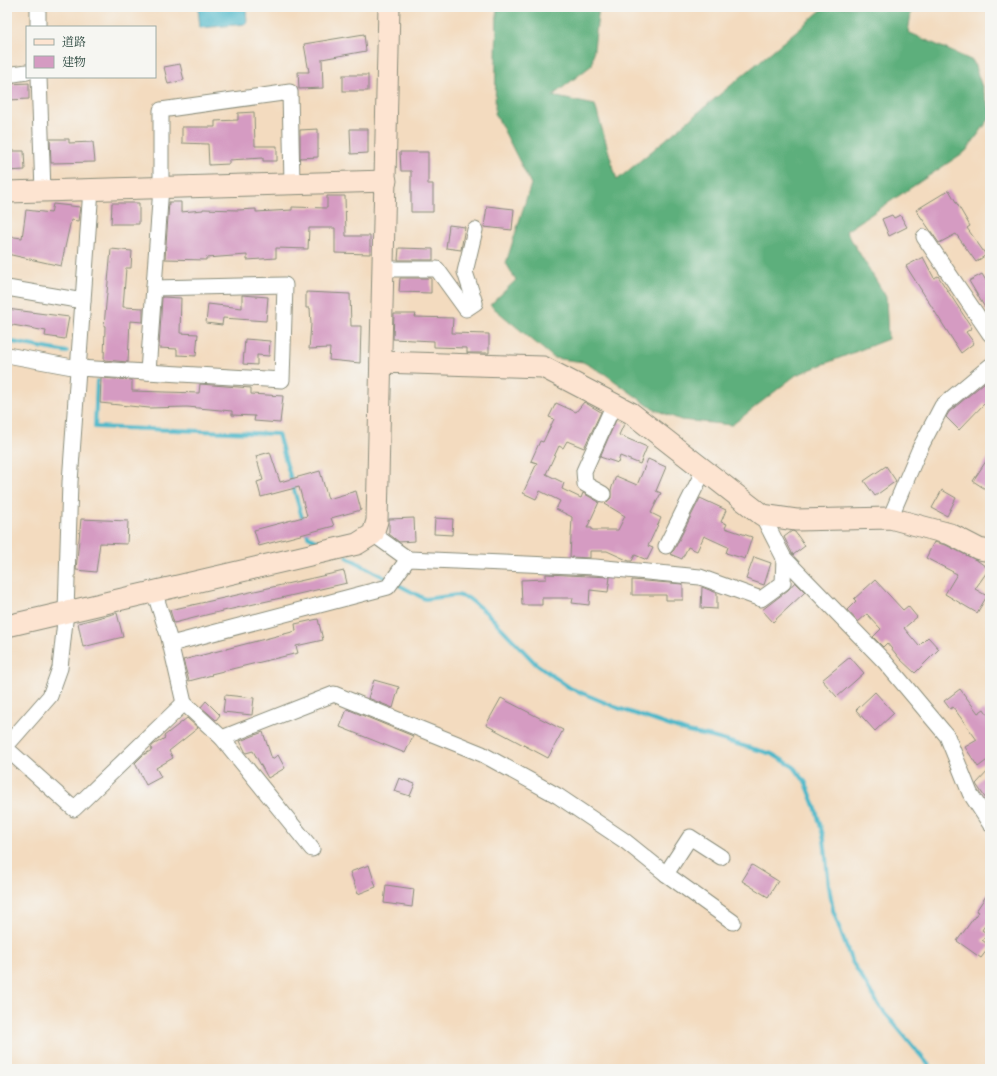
<svg xmlns="http://www.w3.org/2000/svg" width="997" height="1076" font-family="'EB Garamond','Noto Serif JP',serif">
  <rect width="100%" height="100%" fill="#f6f6f2"/>
  <filter id="ink" filterUnits="userSpaceOnUse"><feTurbulence type="fractalNoise" baseFrequency=".025" numOctaves="2"/><feDisplacementMap in="SourceGraphic" scale="8" xChannelSelector="R" yChannelSelector="G"/><feConvolveMatrix kernelMatrix="1 2 1 2 8 2 1 2 1" color-interpolation-filters="sRGB"/></filter>
  <filter id="wash" filterUnits="userSpaceOnUse"><feTurbulence type="fractalNoise" baseFrequency=".012" numOctaves="4" result="noise"/><feDisplacementMap in="SourceGraphic" scale="16" xChannelSelector="R" yChannelSelector="G"/><feGaussianBlur stdDeviation="0.9" result="paint"/><feColorMatrix in="noise" values="0 0 0 0 0 0 0 0 0 0 0 0 0 0 0 0 0 1.4 0 .05"/><feComposite in="paint" operator="in"/></filter>
  <g filter="url(#wash)">
    <rect width="100%" height="100%" fill="#f3dbbf"/>
    <path fill="#5daf7b" stroke="#3e7658" d="M497,7H599L592,65L552,96L595,105L617,180L825,7H912L908,32L973,61L990,110V118L966,151L846,231L886,297L888,339L796,375L732,425L681,420L653,409L605,374L583,362L554,358L490,305L516,280L506,263L531,184L495,113Z"/>
    <path fill="#4cb7c9" stroke="#367a7e" d="M198,7H246L247,24L200,28Z"/>
    <g fill="none" stroke-linecap="round" stroke-linejoin="round">
      <g stroke="#4cb7c9" stroke-width="4">
        <path d="M7,341L67,352"/>
        <path d="M97,381L95,427L278,434L303,521"/>
        <path d="M306,529L308,536L319,542"/>
        <path d="M347,557L389,580"/>
        <path d="M395,583L425,599L457,595L468,598L488,614L536,664L570,688L618,708L688,732L712,737L772,754L794,767L806,783L815,806L824,839L829,886L833,910L851,960L880,1007L932,1069"/>
      </g>
    </g>
    <g id="blocks">
      <g fill="#d59bc2">
        <path d="M364,34L366,51L322,59L323,88L299,89L298,72H309L304,44Z"/>
        <path d="M180,64L184,80L168,84L164,67Z"/>
        <rect x="343" y="75" width="25" height="16"/>
        <path d="M29,83V99L8,100V84Z"/>
        <path d="M254,112L255,146H277V161H263V158L229,160V164L209,165L208,144L182,143V127H215V121L238,120V113Z"/>
        <path d="M318,129V157L300,158V130Z"/>
        <path d="M350,129H368V153L351,154Z"/>
        <path d="M50,139H69V143L93,142L95,162L51,163Z"/>
        <path d="M7,151H24L25,170L7,171Z"/>
        <path d="M400,152H428V184H433V212H411V171H401Z"/>
        <path d="M949,190L970,226L967,228L986,255L976,262L956,234L939,243L916,210Z"/>
        <path d="M327,196H345L346,236H370V254L335,253V228H309L308,249L276,248V258L247,260V255L206,258V260L165,259L169,202H181V212L203,210V209L238,210L256,209V212L292,210V207L327,208Z"/>
        <path d="M112,203H139V224H111Z"/>
        <path d="M53,204L80,207L78,221L71,220L61,266L7,254V236L22,238L26,210L51,213Z"/>
        <path d="M487,206L514,209L512,230L484,227Z"/>
        <path d="M892,215L894,218L900,215L907,227L889,236L882,219Z"/>
        <path d="M449,225L465,227L461,250L446,248Z"/>
        <path d="M399,248L433,249V260H398Z"/>
        <path d="M111,249L132,251L131,268H126L123,307L143,308V322L130,321L128,362L104,360L105,326H104Z"/>
        <path d="M923,257L934,278L938,276L972,328L966,332L974,343L961,353L906,266Z"/>
        <path d="M982,274L990,287V316L969,281Z"/>
        <path d="M400,278H431V293L399,292Z"/>
        <path d="M306,292L350,294L351,326H361L360,363L329,360L330,348L309,349L311,324L310,308H306Z"/>
        <path d="M242,295L268,297L266,321L223,318L222,325L206,323L208,304L242,308Z"/>
        <path d="M162,297L181,298L180,333L198,334L196,356L177,355V349L159,348Z"/>
        <path d="M7,309L69,317L65,339L45,336L46,331L7,324Z"/>
        <path d="M394,314H416L415,317L453,318L452,333L489,334V353H467V348L434,347V341L393,339Z"/>
        <path d="M245,339L270,341L269,356L257,355V365L243,364Z"/>
        <path d="M101,378L132,380V391L199,393L200,384L251,388V394L283,396L280,423L254,421L255,416L232,415V411L187,407L149,408L100,403Z"/>
        <path d="M990,378V410L985,403L959,430L946,417L949,412Z"/>
        <path d="M584,402L601,412L584,448L567,441L563,448L559,446L546,474L564,483L562,489L581,498L583,493L599,502L587,528H592V530H618L625,516L605,504L611,498V490L616,476L637,485L648,459L666,467L656,491L661,493L651,513L661,518L648,546L653,548L647,560L635,555L632,561H629L607,551H590V558L570,557L572,517L556,509L560,501L540,491L536,499L523,493L537,463L531,461L540,441L543,442L554,419L549,417L556,403L576,412Z"/>
        <path d="M616,420L624,424L619,435L647,447L640,464L620,456L618,463L600,457Z"/>
        <path d="M270,452L280,482L320,471L328,499L356,491L361,510L331,518L334,526L259,546L254,530L307,516L299,487L261,497L257,482L263,480L256,456Z"/>
        <path d="M990,455V492L973,481Z"/>
        <path d="M886,466L896,481L875,496L864,481Z"/>
        <path d="M942,490L956,498L947,516L932,508Z"/>
        <path d="M700,498L726,510L721,522L727,524L725,528L752,537L745,559L726,553L728,547L704,536L697,551L688,547L682,559L670,554L674,550Z"/>
        <path d="M414,518L415,541L399,542L389,534V519Z"/>
        <path d="M435,518L453,519L452,535L434,534Z"/>
        <path d="M81,519L128,521L127,544L100,543L96,572L76,570Z"/>
        <path d="M792,531L795,532L805,546L793,555L784,537Z"/>
        <path d="M934,542L946,545L978,561L989,569L975,589L987,596L977,613L945,594L957,574L926,558Z"/>
        <path d="M754,557L771,563L764,585L746,579Z"/>
        <path d="M344,571L347,583L210,614L174,623L170,610Z"/>
        <path d="M546,574L610,577L608,592L590,590L589,605L572,603L573,598H542V605H522L521,580L546,579Z"/>
        <path d="M632,580L683,584V600H666V595H632Z"/>
        <path d="M875,580L903,610L908,606L917,617L904,628L919,646L928,637L939,649L915,673L900,659L887,643L883,647L873,637L881,629L867,614L858,622L847,610L856,601L854,599Z"/>
        <path d="M795,582L805,592L773,622L762,610L788,590Z"/>
        <path d="M702,587L717,593V609L701,608Z"/>
        <path d="M117,613L123,637L83,647L78,623Z"/>
        <path d="M318,619L323,640L296,646L298,653L211,674L212,675L189,681L183,660L296,631L295,624Z"/>
        <path d="M850,657L864,673L837,697L822,680Z"/>
        <path d="M374,680L399,687L393,708L368,698Z"/>
        <path d="M960,689L978,713L984,709L990,718V758L978,767L965,747L977,740L953,707L950,709L944,701Z"/>
        <path d="M875,692L894,713L875,731L856,710Z"/>
        <path d="M225,695L254,698L252,715L223,712Z"/>
        <path d="M501,698L563,730L548,758L486,725Z"/>
        <path d="M206,701L220,715L216,720L201,707Z"/>
        <path d="M347,709L413,736L405,753L340,727Z"/>
        <path d="M187,718L198,728L169,751L173,758L156,768L161,777L146,785L135,763L143,755L152,750L151,748L153,745L165,738L164,736Z"/>
        <path d="M263,732L272,759L278,755L285,768L268,778L253,751L246,753L240,741Z"/>
        <path d="M990,769V805L976,784Z"/>
        <path d="M399,778L415,784L410,796L394,791Z"/>
        <path d="M369,865L376,887L358,894L350,872Z"/>
        <path d="M752,865L778,881L768,897L742,881Z"/>
        <path d="M386,885L414,889L412,907L384,903Z"/>
        <path d="M990,890V918L982,930L989,935L982,940L990,946L981,958L957,941L978,912L976,911Z"/>
      </g>
    </g>
  </g>
  <g filter="url(#ink)">
    <use href="#blocks" fill-opacity="0" stroke="#898c7a" stroke-width="1"/>
    <g fill="none" stroke-linecap="round" stroke-linejoin="round">
      <g stroke="#898c7a" stroke-width="17">
        <g id="street">
          <path d="M38,7V27"/>
          <path d="M7,75L27,72"/>
          <path d="M39,77L43,191"/>
          <path d="M924,237L990,334"/>
          <path d="M383,269H437L466,309L475,303L465,272L475,230"/>
          <path d="M7,288L83,301"/>
          <path d="M7,355L78,368L282,380L285,285L154,288"/>
          <path d="M148,372L161,187V110L290,92L292,183"/>
          <path d="M603,494L585,484L584,471L614,404"/>
          <path d="M762,515L784,558L885,662L947,736L970,793L990,824"/>
          <path d="M890,518L920,448L942,406L990,366"/>
          <path d="M373,534L408,559"/>
          <path d="M666,546L704,470"/>
          <path d="M154,591L169,638L184,703L222,738L312,849"/>
          <path d="M171,644L388,587L408,559L595,567L700,577L761,599L783,583L784,558"/>
          <path d="M222,738L334,694L482,754L558,796L625,841L666,874L733,922"/>
          <path d="M7,745L50,696L60,668L66,612L70,482L91,189"/>
          <path d="M7,749L74,809L184,703"/>
          <path d="M666,874L690,837L721,857"/>
        </g>
      </g>
      <g stroke="#898c7a" stroke-width="23">
        <g id="secondary">
          <path d="M7,192L386,181"/>
          <path d="M381,362L543,367L631,413L762,515L796,520L890,518L950,534L979,549L990,551"/>
          <path d="M7,626L357,544L373,534L377,521L389,7"/>
        </g>
      </g>
      <use href="#street" stroke="#fff" stroke-width="15"/>
      <use href="#secondary" stroke="#fde4d1" stroke-width="21"/>
    </g>
  </g>
  <rect width="997" height="1076" fill="none" stroke="#f6f6f2" stroke-width="24"/>
  <rect x="26" y="26" width="130" height="52" fill="#f6f6f2" stroke="#a0aca6"/>
  <rect x="34" y="39" width="20" height="6" fill="#fde4d1" stroke="#a0aca6"/>
  <text x="62" y="46" font-size="12" fill="#1f3d34">道路</text>
  <rect x="34" y="56" width="20" height="12" fill="#d59bc2" stroke="#a0aca6"/>
  <text x="62" y="66" font-size="12" fill="#1f3d34">建物</text>
</svg>
